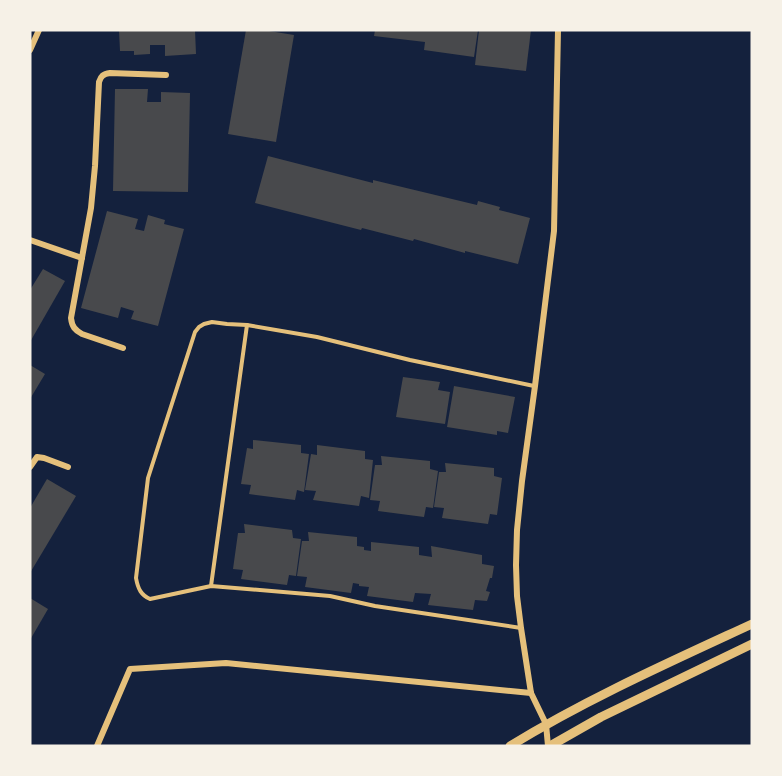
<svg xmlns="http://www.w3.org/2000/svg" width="782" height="776" font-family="'PT Sans Narrow',sans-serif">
  <rect width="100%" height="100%" fill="#14213d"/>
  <g fill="#48494c">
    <path d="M119,30H195L196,54L165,56V45H150V54L134,55V51H120Z"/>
    <path d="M246,30H263L294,35L276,142L228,134Z"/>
    <path d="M375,30H478L474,57L424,50L425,42L374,36Z"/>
    <path d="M479,30H531L526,71L475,65Z"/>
    <path d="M115,89H148L147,102H161V92L190,93L188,192L113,191Z"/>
    <path d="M268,156L373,183V180L477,205L478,201L500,207L499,210L530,218L518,264L465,251V253L414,239L413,241L362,228L361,230L255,203Z"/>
    <path d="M107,211L138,219L135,229L144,231L148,215L165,220L164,224L184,229L158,326L131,319L134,311L121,307L118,318L81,308Z"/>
    <path d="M43,269L65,281L30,342V290Z"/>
    <path d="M30,365L45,374L30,399Z"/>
    <path d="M403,377L440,382L438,390L450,392L445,424L396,417Z"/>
    <path d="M454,386L515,397L508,433L497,431V435L447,427Z"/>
    <path d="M253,440L301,445V453L309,454L304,492L297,490L295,500L249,494L251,485L241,484L247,448L253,449Z"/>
    <path d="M317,445L365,451V459L373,460L369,498L361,496L359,506L313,500L316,491L305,490L311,454L317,455Z"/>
    <path d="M381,456L430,461V469L438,471L433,508L426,507L424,517L378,511L380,501L370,500L375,465H382Z"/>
    <path d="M445,463L494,468V476L502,478L497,515L490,514L488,524L442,518L444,508L434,507L439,472H446Z"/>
    <path d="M47,479L76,496L30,573V508Z"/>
    <path d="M244,524L292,530L293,538L301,539L296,576L289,575L287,585L241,579L243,570L233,569L238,533H245Z"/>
    <path d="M308,532L357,537V546L364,547V550L371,551V542L419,547V555L432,557L431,546L482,555V564L494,566L492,578H490L486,591L490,592L487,601L475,600L473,610L428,605L431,594L415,593L413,602L367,596L369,587L359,586V584L353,583L351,593L305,587L307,577L297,576L302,541H309Z"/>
    <path d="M30,598L48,609L30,640Z"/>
  </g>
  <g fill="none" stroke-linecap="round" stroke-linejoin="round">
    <g stroke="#e5c07b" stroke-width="4">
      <path d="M211,586L247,325"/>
      <path d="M521,628L375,606L330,596L211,586L150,599C141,595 138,589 136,578L148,478L195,332L199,327L204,324L212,322L227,324L247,325L317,337L410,360L534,386"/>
    </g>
    <g stroke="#e5c07b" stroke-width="6">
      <path d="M30,50L39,30"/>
      <path d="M30,240L82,258"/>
      <path d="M123,348L82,334C75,330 72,327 71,318L91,208L95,166L99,82C101,76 103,74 110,73L166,75"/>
      <path d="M30,467L37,457L44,458L68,467"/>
      <path d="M97,746L130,669L226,663L531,693"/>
      <path d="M548,746L546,724L531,693L521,628L517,596L516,565L517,530L522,481L535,386L554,231L558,30"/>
    </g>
    <g stroke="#e5c07b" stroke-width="9">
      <path d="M510,746C587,699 670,662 752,624"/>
      <path d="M550,746L601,717L752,644"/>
    </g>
  </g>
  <rect width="782" height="776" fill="none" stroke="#f6f1e7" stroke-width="63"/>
</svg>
